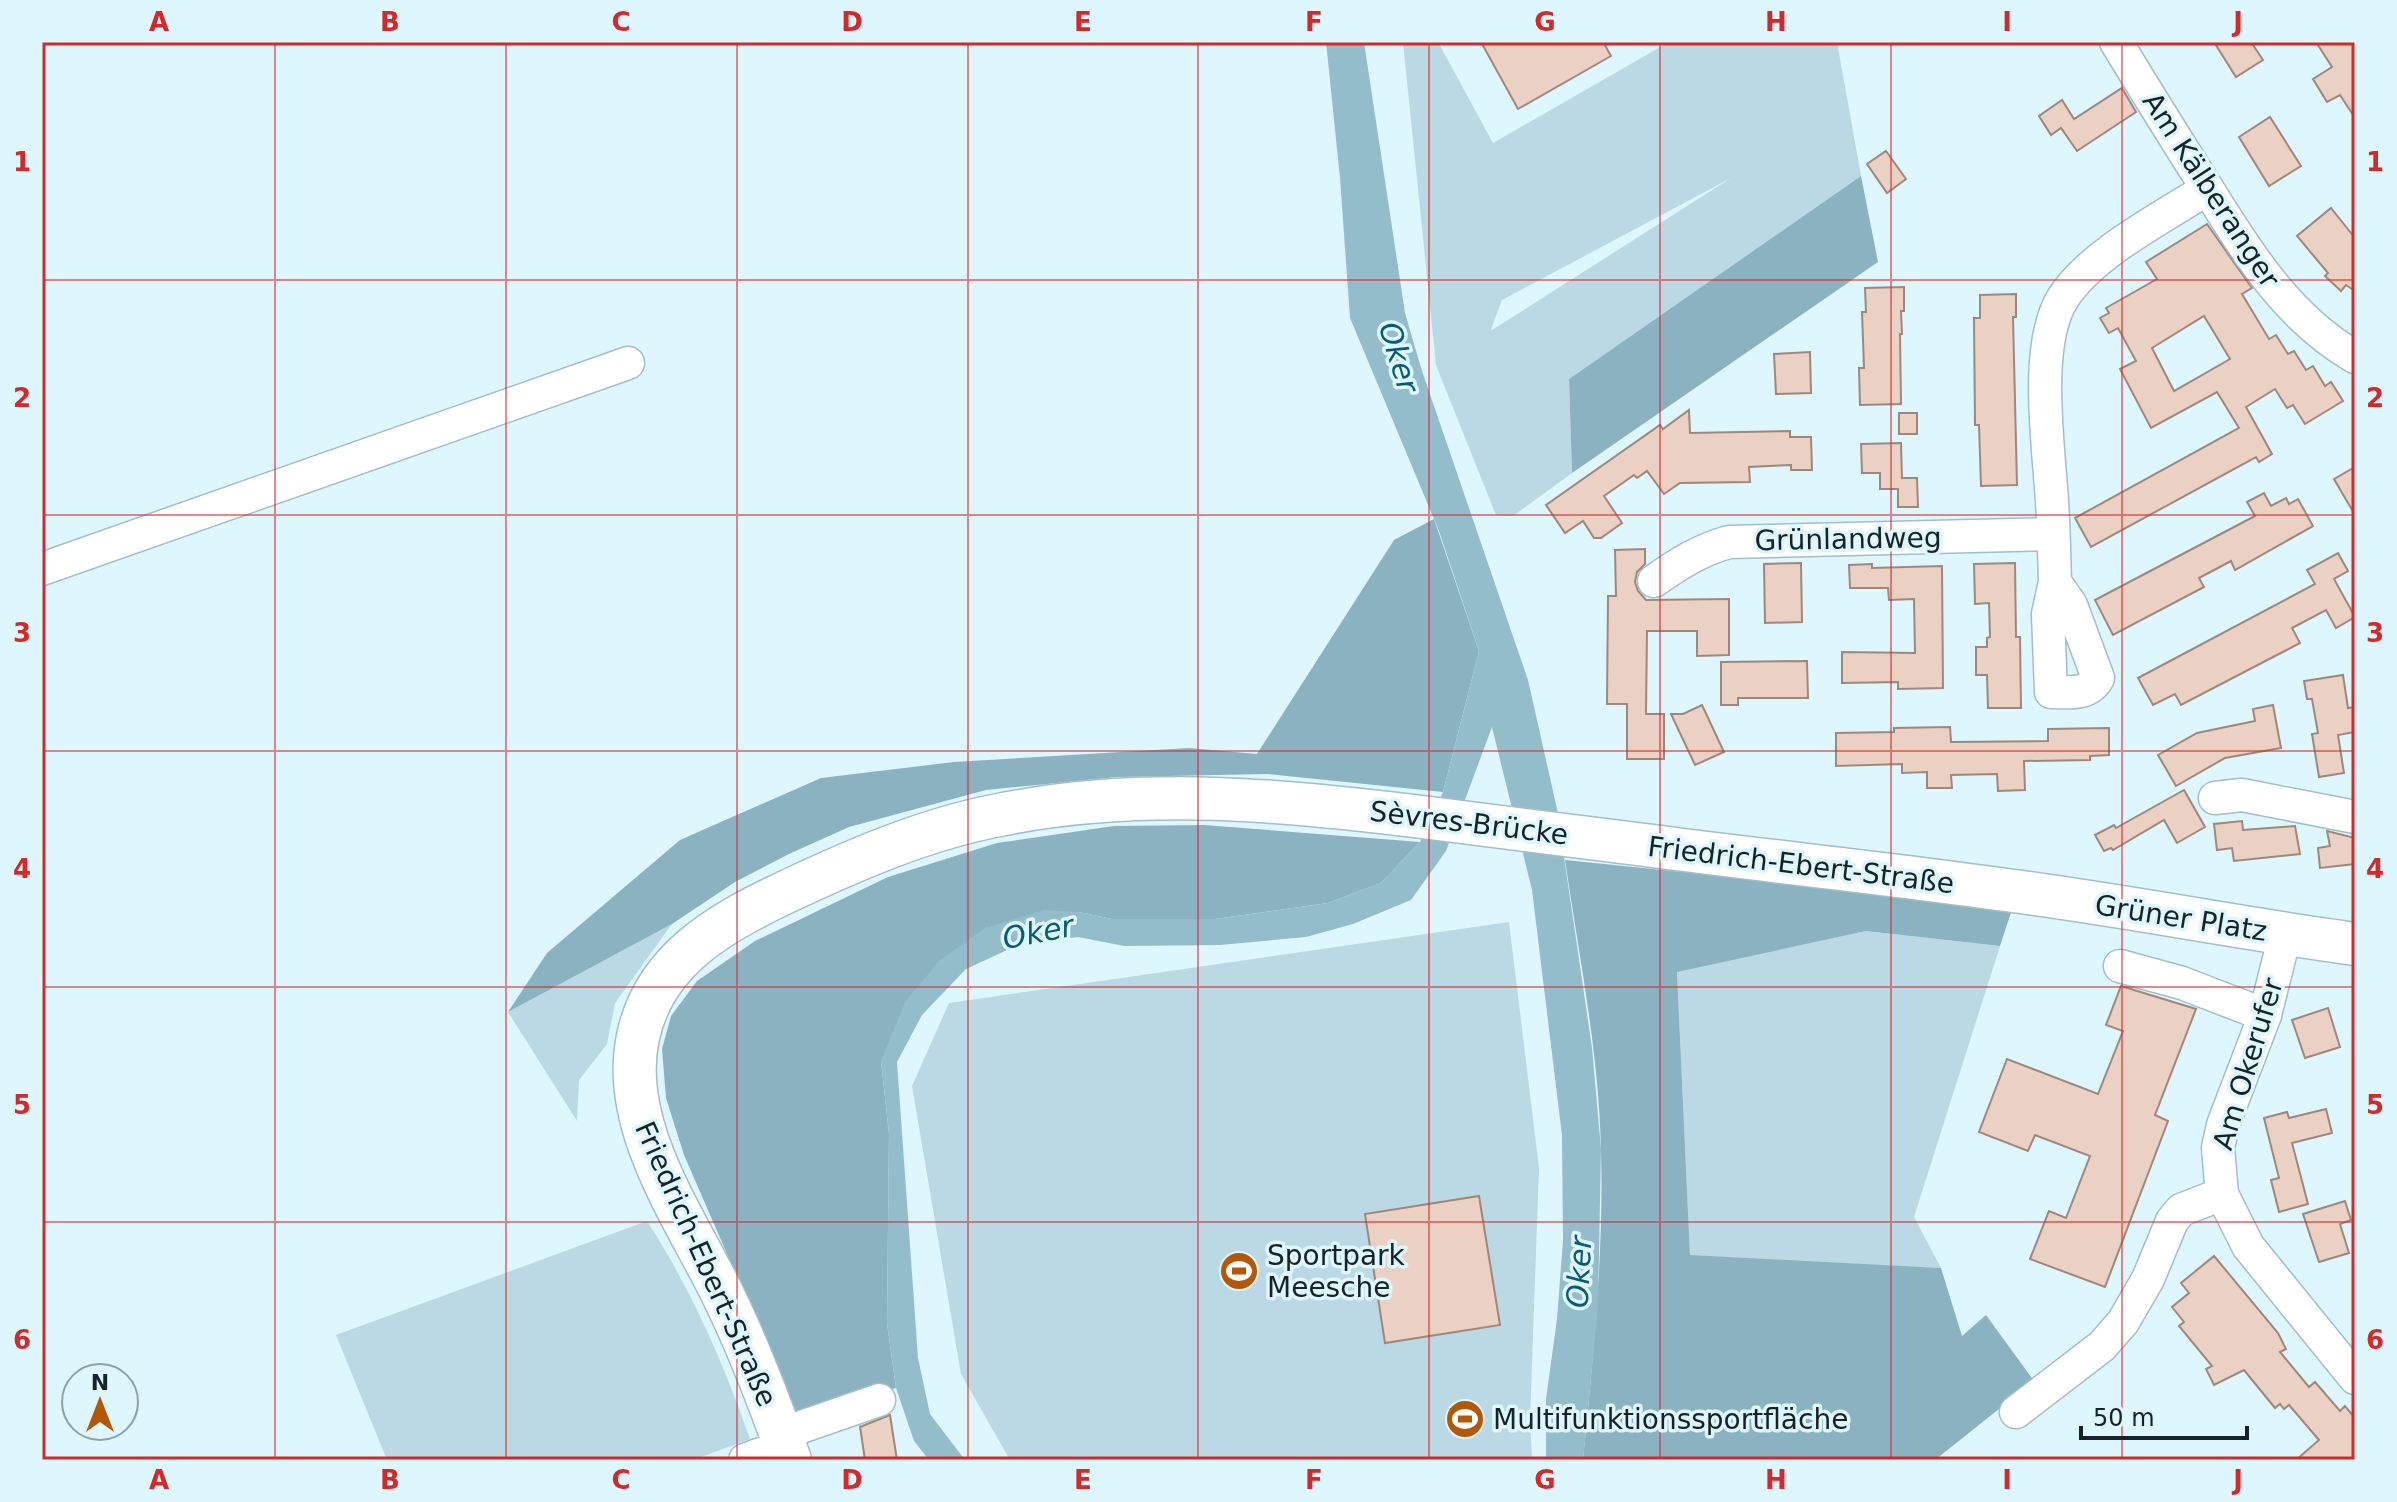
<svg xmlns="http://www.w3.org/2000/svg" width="2397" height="1502" font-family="'DejaVu Sans',sans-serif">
  <rect width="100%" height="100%" fill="#def6fe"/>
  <g fill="#bad9e4" fill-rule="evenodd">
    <path d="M1403,42H1438L1493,143L1669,42H1837L1861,176L1569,379L1572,473L1513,516L1496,515L1436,365ZM1731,178L1492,330L1491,329L1502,300Z"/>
    <path d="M1509,922L1539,1168L1530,1420L1532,1460H1010L961,1374L912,1086L949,1003Z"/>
    <path d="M672,924L615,1003L607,1044L579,1080L577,1121L508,1012Z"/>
    <path d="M1866,931L2000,946L1914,1217L1941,1268L1690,1256L1677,971Z"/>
    <path d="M647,1221C691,1289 723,1362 750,1439L693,1460H387L336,1335Z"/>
  </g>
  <g fill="#8ab2c1">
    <path d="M1861,176L1878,262L1572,473L1569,379Z"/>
    <path d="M1434,519L1479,651L1443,792L1267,774L1117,777L986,790L849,827L789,854L735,882L672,924L508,1012L547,953L680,840L821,778L954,762L1189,748L1257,754L1394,540Z"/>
    <path d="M1204,825L1420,842L1381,883L1328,903L1215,919H1112L1079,912L985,928L881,1061L889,1134L887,1323L896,1388L799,1419L684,1155L666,1098L662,1049L671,1016L697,981L755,941L888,877L997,843L1114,826Z"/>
    <path d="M1565,860L2013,906L2000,946L1866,931L1677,972L1690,1255L1941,1268L1962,1336L1986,1315L2034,1381L1935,1460H1583C1593,1357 1604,1254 1601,1150C1599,1053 1579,956 1565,860Z"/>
  </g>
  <path fill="#94bdcc" d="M1326,42H1364L1405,313L1422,371L1528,680L1557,809L1592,1048L1601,1149L1598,1306L1583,1460H1546V1399L1557,1319L1563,1241L1562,1135L1532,890L1492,727L1446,851L1411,900L1353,924L1306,937L1220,945L1124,946L1078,937L1020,944L966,969L922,1015L897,1062L918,1358L930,1414L965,1460H929L914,1441L896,1388L887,1323L889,1134L881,1061L905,1002L939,961L985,928L1044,910L1079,912L1112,919H1215L1328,903L1381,883L1420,842L1443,792L1479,651L1439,531L1350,318L1340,178Z"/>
  <g fill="#ead1c3" stroke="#9f887b" stroke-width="2" fill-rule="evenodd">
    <path d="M1481,42H1603L1611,56L1518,109Z"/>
    <path d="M2214,42H2251L2263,60L2236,77Z"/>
    <path d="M2316,42H2355V118L2340,95L2327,102L2313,79L2332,67Z"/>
    <path d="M2122,88L2136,112L2077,151L2061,128L2051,135L2039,116L2062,100L2074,119Z"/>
    <path d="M2270,117L2301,166L2269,186L2239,137Z"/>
    <path d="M1886,151L1906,179L1887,193L1867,164Z"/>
    <path d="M2331,208L2355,238V291L2346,285L2341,291L2325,276L2328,273L2297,236Z"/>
    <path d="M2207,224L2252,288L2242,294L2269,339L2276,335L2288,354L2294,351L2306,370L2313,366L2325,386L2331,382L2343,401L2305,424L2293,405L2287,408L2275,389L2246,407L2272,454L2259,462L2256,457L2091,547L2075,518L2239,428L2217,392L2151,428L2120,369L2136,361L2118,328L2109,333L2100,318L2109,313L2106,308L2157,279L2146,262ZM2204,316L2230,359L2174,391L2152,348Z"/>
    <path d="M1904,287V311H1901L1902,334H1900L1901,404L1860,405L1859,368H1864L1862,312H1866L1865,288Z"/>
    <path d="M2016,294V317H2013L2017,485L1981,486L1979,425H1975L1974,318H1980V295Z"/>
    <path d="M1810,352L1811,393L1776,394L1774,354Z"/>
    <path d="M1689,410L1690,433L1790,431V437H1811L1812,470H1791V465L1749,467L1750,482L1680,483L1664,494L1647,471L1637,478L1634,475L1604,496L1622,523L1601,538H1594L1583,521L1565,533L1546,505L1660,425L1663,429Z"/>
    <rect x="1899" y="413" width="18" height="21"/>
    <path d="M1901,443L1902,478H1917L1918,507H1898V489H1880V473H1862L1861,444Z"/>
    <path d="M2355,467V515L2334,479Z"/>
    <path d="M2264,493L2271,506L2286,498L2289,504L2298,499L2313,526L2235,570L2231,561L2216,569L2199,578L2204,587L2113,635L2095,600L2255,516L2247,502Z"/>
    <path d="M1645,549V564L1637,572L1635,582L1638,591L1646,600L1729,599V655L1697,656V631H1647L1646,714H1664V759H1627V704H1607L1608,596H1616L1615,550Z"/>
    <path d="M2338,553L2348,571L2334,579L2355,617L2336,628L2326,610L2292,628L2300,643L2181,705L2175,694L2153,705L2138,678L2315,584L2307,570Z"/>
    <path d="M1801,563L1802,622L1765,623L1764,564Z"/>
    <path d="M2015,563L2016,637H2020L2021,708H1988L1987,675H1976V647H1987V638L1990,637L1989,603L1975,604L1974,564Z"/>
    <path d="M1872,564V568L1942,566L1943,688L1898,689V682L1842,683V652L1915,653L1914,599L1889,600L1888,588H1850L1849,565Z"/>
    <path d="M1807,661L1808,698H1738V705H1721V662Z"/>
    <path d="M2343,675L2348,708L2355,707V732L2338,735L2344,773L2319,777L2312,734L2318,733L2312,699H2307L2304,681Z"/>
    <path d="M1702,705L1724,752L1695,765L1671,714H1683Z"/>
    <path d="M2273,705L2281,748L2225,758L2176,786L2158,755L2197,733L2255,721L2253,709Z"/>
    <path d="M1950,727L1951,742L2048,741V729L2109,728V755L2090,756V760L2024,761L2025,790L1998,791L1997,774L1951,775L1952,788H1927V772L1902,773V764L1836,766V733L1894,732V728Z"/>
    <path d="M2184,790L2205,827L2177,843L2164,820L2113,850L2111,848L2104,851L2095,835L2114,825L2116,828Z"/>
    <path d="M2242,821L2243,830L2295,826L2300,854L2234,861L2232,848L2217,850L2214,824Z"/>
    <path d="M2327,831L2355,838V864L2320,868L2318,848L2330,846Z"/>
    <path d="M2121,986L2196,1009L2155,1115L2168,1121L2105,1287L2030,1259L2049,1211L2066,1218L2090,1156L2035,1135L2028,1151L1979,1132L2007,1059L2098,1094L2123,1031L2106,1025Z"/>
    <path d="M2328,1008L2340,1047L2305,1058L2292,1020Z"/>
    <path d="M2326,1109L2332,1133L2292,1143L2308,1204L2279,1212L2271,1180L2279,1178L2264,1118L2287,1112L2289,1118Z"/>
    <path d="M1479,1196L1500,1325L1385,1343L1365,1214Z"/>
    <path d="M2345,1201L2351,1220L2340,1224L2349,1253L2319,1262L2303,1214Z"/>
    <path d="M2214,1256L2278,1333L2286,1349L2280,1352L2309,1387L2315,1382L2340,1411L2345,1406L2355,1418V1460H2296L2319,1440L2289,1405L2284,1409L2280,1404L2275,1408L2244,1370L2214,1385L2206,1369L2212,1366L2179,1326L2184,1322L2172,1307L2189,1293L2181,1283Z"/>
    <path d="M890,1415L897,1460H865L860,1427Z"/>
  </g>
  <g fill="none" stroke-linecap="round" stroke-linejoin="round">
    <g stroke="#a2bec9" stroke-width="35">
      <g id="minor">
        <path d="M2116,42C2146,91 2176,140 2207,188C2248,253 2287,318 2355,357"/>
        <path d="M42,569L628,363"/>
        <path d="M1654,581C1678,564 1700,550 1729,542L2053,534"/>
        <path d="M2055,582L2048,614L2051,692C2069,692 2088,696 2098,678L2071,605L2055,582C2054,555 2054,529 2052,502C2049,448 2033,345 2063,298C2091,254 2163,217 2207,189"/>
        <path d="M2215,798L2242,795L2355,817"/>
        <path d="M2285,935L2265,1015L2223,1125L2218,1148L2222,1194L2248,1246L2355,1378"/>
        <path d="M2120,966L2182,983L2265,1015"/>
        <path d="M2016,1412L2102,1346L2123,1322L2148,1279L2172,1221L2181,1210L2222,1194"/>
        <path d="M781,1434L879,1400"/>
        <path d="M745,1460L761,1454L762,1460"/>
      </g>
    </g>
    <g stroke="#a2bec9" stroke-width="45">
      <path id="major" d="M790,1460C770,1403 748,1345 721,1291C684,1216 619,1125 638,1037C654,960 720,923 786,892C854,860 925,829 999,815C1142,786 1286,800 1430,818C1501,827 1573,836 1645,845C1765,861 1886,873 2006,890C2123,905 2238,928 2355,944"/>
    </g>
    <use href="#minor" stroke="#fff" stroke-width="32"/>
    <use href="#major" stroke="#fff" stroke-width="42"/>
  </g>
  <path fill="none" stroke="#d62828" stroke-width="2" stroke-opacity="0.55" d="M275,42V1460M506,42V1460M737,42V1460M968,42V1460M1198,42V1460M1429,42V1460M1660,42V1460M1891,42V1460M2122,42V1460M42,280H2355M42,515H2355M42,751H2355M42,987H2355M42,1222H2355"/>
  <defs>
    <g id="stadium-disc" transform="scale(2)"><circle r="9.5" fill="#b55806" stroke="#def6fe"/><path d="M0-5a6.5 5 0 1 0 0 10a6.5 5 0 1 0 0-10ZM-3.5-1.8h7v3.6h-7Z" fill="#fff"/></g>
  </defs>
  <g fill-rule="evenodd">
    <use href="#stadium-disc" x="1239" y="1271"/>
    <use href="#stadium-disc" x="1465" y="1419"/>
  </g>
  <g text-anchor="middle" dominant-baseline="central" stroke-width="7" stroke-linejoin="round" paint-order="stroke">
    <g font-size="28" fill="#172226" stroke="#def6fe">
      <text transform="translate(2211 190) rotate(57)">Am Kälberanger</text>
      <text transform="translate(1848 539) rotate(-1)">Grünlandweg</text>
      <text transform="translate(1469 823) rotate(7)">Sèvres-Brücke</text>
      <text transform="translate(1801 865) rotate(7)">Friedrich-Ebert-Straße</text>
      <text transform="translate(2181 918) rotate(9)">Grüner Platz</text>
      <text transform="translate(2248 1064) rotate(-73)">Am Okerufer</text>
      <text transform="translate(706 1264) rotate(66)">Friedrich-Ebert-Straße</text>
    </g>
    <g font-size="28" fill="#172226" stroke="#def6fe" text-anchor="start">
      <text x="1267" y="1255">Sportpark<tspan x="1267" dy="32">Meesche</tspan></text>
      <text x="1493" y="1419">Multifunktionssportfläche</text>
    </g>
    <g font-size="30" font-style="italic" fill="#085b71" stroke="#def6fe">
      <text transform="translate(1399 357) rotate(73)">Oker</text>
      <text transform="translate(1038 932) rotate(-11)">Oker</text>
      <text transform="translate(1579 1272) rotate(-87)">Oker</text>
    </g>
  </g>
  <rect width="2397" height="1502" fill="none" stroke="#def6fe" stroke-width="88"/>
  <g transform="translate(100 1402)"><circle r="38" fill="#def6fe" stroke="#8ea1a8" stroke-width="2"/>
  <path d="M0-6L14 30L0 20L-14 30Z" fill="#b55806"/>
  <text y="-12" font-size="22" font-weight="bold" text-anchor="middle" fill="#172226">N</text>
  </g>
  <path d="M2081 1426v12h166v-12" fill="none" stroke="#172226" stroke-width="4"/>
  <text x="2093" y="1426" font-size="24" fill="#172226" stroke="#def6fe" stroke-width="6" paint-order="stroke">50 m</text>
  <rect x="44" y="44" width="2309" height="1414" fill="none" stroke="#d62828" stroke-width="3"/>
  <g font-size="26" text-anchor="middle" font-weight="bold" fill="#d62828">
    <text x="159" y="31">A</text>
    <text x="390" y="31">B</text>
    <text x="621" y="31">C</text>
    <text x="852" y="31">D</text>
    <text x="1083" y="31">E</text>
    <text x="1314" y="31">F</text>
    <text x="1545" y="31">G</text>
    <text x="1776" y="31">H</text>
    <text x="2007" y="31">I</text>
    <text x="2238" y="31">J</text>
    <text x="22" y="171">1</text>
    <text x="2375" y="171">1</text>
    <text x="22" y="407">2</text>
    <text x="2375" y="407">2</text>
    <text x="22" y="642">3</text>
    <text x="2375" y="642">3</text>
    <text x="22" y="878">4</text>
    <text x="2375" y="878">4</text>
    <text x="22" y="1114">5</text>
    <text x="2375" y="1114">5</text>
    <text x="22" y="1349">6</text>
    <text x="2375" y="1349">6</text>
    <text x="159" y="1489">A</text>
    <text x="390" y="1489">B</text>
    <text x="621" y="1489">C</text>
    <text x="852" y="1489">D</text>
    <text x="1083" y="1489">E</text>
    <text x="1314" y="1489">F</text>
    <text x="1545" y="1489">G</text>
    <text x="1776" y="1489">H</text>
    <text x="2007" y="1489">I</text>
    <text x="2238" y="1489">J</text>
  </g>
</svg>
